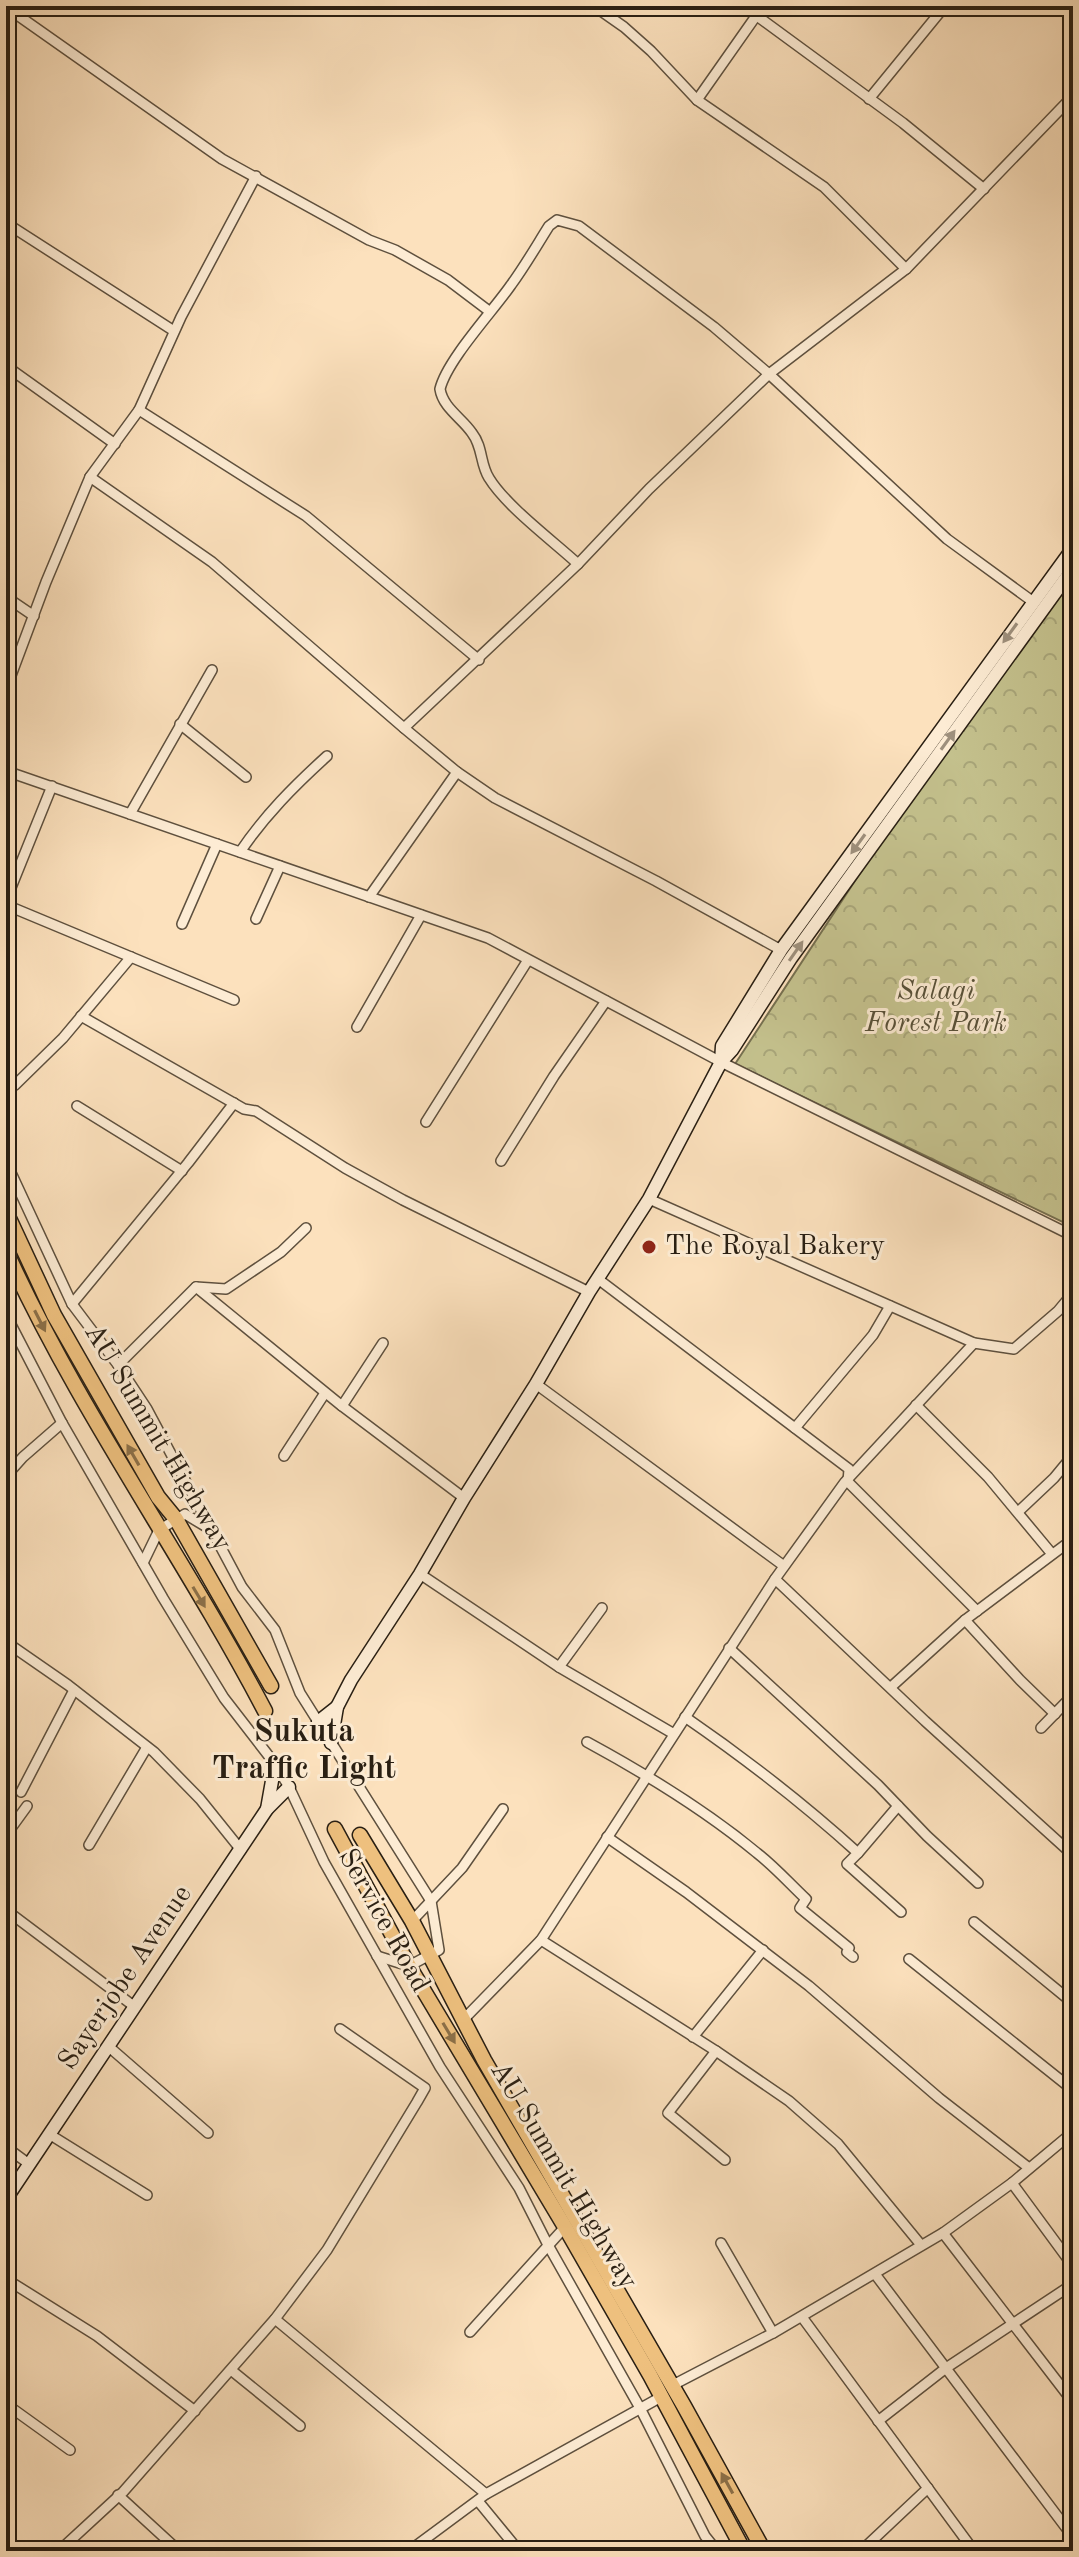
<svg xmlns="http://www.w3.org/2000/svg" width="1079" height="2557" font-family="'Old Standard TT',serif">
  <defs>
    <pattern id="forest-crowns" width="20" height="18" patternUnits="userSpaceOnUse" patternTransform="scale(2)"><rect width="20" height="18" fill="#c4c18d"/><path d="M2 6a3 3 0 1 1 6 0M12 15a3 3 0 1 1 6 0" fill="none" stroke="#a8a579"/></pattern>
  </defs>
  <rect width="100%" height="100%" fill="#fce1bd"/>
  <filter id="stains"><feTurbulence type="fractalNoise" baseFrequency=".0025" numOctaves="4"/><feColorMatrix values="0 0 0 0 .2 0 0 0 0 .09 0 0 0 0 .02 0 0 0 .5 -.17"/></filter>
  <radialGradient id="worn" r=".72"><stop offset=".6" stop-color="#630" stop-opacity="0"/><stop offset="1" stop-color="#630" stop-opacity=".3"/></radialGradient>
  <path fill="url(#forest-crowns)" stroke="#767050" stroke-width="2" d="M1073,572V1227L735,1064L902,809Z"/>
  <g fill="none" stroke-linecap="round" stroke-linejoin="round">
    <g stroke="#5e503e" stroke-width="12">
      <g id="street">
        <path d="M594,6L624,27L651,51L697,100L824,187L906,269"/>
        <path d="M6,7L222,159L369,240L395,250L448,280L489,311"/>
        <path d="M757,16L903,123L984,189"/>
        <path d="M869,99L945,6"/>
        <path d="M697,100L763,6"/>
        <path d="M6,223L174,331"/>
        <path d="M6,366L115,444"/>
        <path d="M139,410L306,516L479,660"/>
        <path d="M90,477L212,562L404,728L457,772L495,798L656,881L781,950"/>
        <path d="M578,564C553,541 506,506 489,478C480,464 483,447 472,433C462,418 443,408 440,389C447,360 493,311 511,285C525,266 537,245 549,226L557,220L579,226L714,327L769,374L947,539L1032,601"/>
        <path d="M6,597L34,616"/>
        <path d="M6,689L46,582L90,477L139,410L181,317L256,176"/>
        <path d="M180,724L246,777"/>
        <path d="M404,728L578,564L649,489L769,374L906,269L1073,96"/>
        <path d="M6,771L488,938L721,1062L1073,1236"/>
        <path d="M130,814L212,670"/>
        <path d="M240,852C265,815 294,786 327,756"/>
        <path d="M369,897L457,772"/>
        <path d="M6,900L52,786"/>
        <path d="M6,905L234,1000"/>
        <path d="M256,919L280,866"/>
        <path d="M182,924L217,844"/>
        <path d="M81,1016L244,1109L256,1111L345,1168L403,1200L589,1292"/>
        <path d="M357,1027L421,915"/>
        <path d="M6,1090L15,1085L63,1038L131,957"/>
        <path d="M77,1106L182,1171"/>
        <path d="M426,1122L528,960"/>
        <path d="M501,1161L554,1076L606,1001"/>
        <path d="M6,1162L72,1304L118,1365L147,1409L242,1587L275,1630L300,1693L431,1901L439,1950L409,1966L377,1956"/>
        <path d="M649,1199L974,1343L1014,1349L1058,1311L1073,1293"/>
        <path d="M598,1279L849,1469L848,1482L977,1611"/>
        <path d="M196,1287L342,1406L464,1498"/>
        <path d="M72,1304L188,1163L234,1103"/>
        <path d="M6,1315L62,1423L163,1598L224,1698L275,1764L289,1787L324,1862L440,2067L519,2188L548,2245L640,2408L705,2536L717,2551"/>
        <path d="M118,1365L196,1287L226,1289L281,1252L306,1228"/>
        <path d="M536,1384L784,1566"/>
        <path d="M916,1405L988,1477L1052,1554"/>
        <path d="M342,1406L383,1343"/>
        <path d="M795,1428L873,1335L890,1306"/>
        <path d="M284,1456L325,1393"/>
        <path d="M6,1476L23,1457L62,1423"/>
        <path d="M1018,1512L1054,1478L1073,1455"/>
        <path d="M143,1563L159,1530L185,1514L210,1529"/>
        <path d="M420,1574L559,1667L674,1734"/>
        <path d="M775,1579L925,1721L1073,1855"/>
        <path d="M965,1620L1020,1680L1055,1714"/>
        <path d="M6,1642L68,1685L154,1752L200,1799L241,1850"/>
        <path d="M729,1648L878,1785L927,1836L978,1883"/>
        <path d="M559,1667L602,1608"/>
        <path d="M891,1687L965,1620L1073,1539"/>
        <path d="M685,1717C746,1759 803,1803 858,1853L847,1864L901,1912"/>
        <path d="M1041,1728L1073,1695"/>
        <path d="M587,1742C646,1774 705,1810 757,1853C775,1867 790,1884 806,1899L800,1908L849,1948L847,1952L853,1957"/>
        <path d="M21,1792L74,1690"/>
        <path d="M6,1835L27,1806"/>
        <path d="M607,1837L686,1892L809,1986L939,2098L1029,2168"/>
        <path d="M89,1845L147,1747"/>
        <path d="M858,1853L898,1806"/>
        <path d="M6,1910L135,2007"/>
        <path d="M412,1921L462,1868L503,1809"/>
        <path d="M974,1922L1073,2003"/>
        <path d="M541,1940L716,2051L789,2101L838,2144L921,2245"/>
        <path d="M909,1959L1073,2090"/>
        <path d="M464,2019L541,1940L775,1579L845,1482L974,1343"/>
        <path d="M693,2037L763,1950"/>
        <path d="M108,2046L208,2133"/>
        <path d="M716,2051L668,2113L725,2160"/>
        <path d="M49,2134L147,2195"/>
        <path d="M6,2147L29,2164"/>
        <path d="M1012,2183L1073,2266"/>
        <path d="M943,2233L1073,2402"/>
        <path d="M721,2243L773,2333"/>
        <path d="M875,2274L1073,2537"/>
        <path d="M6,2279L97,2336L195,2411"/>
        <path d="M802,2317L974,2551"/>
        <path d="M275,2319L486,2494"/>
        <path d="M470,2332L565,2227"/>
        <path d="M231,2370L300,2426"/>
        <path d="M671,2386L773,2333L943,2233L1012,2183L1073,2132"/>
        <path d="M6,2404L70,2450"/>
        <path d="M878,2421L946,2368L1073,2284"/>
        <path d="M118,2495L179,2551"/>
        <path d="M478,2501L519,2551"/>
        <path d="M59,2551L123,2492L275,2319L327,2250L417,2102L425,2088L340,2029"/>
        <path d="M409,2551L486,2494L661,2397"/>
        <path d="M861,2551L928,2488"/>
      </g>
    </g>
    <g stroke="#291f13" stroke-width="15">
      <g id="secondary">
        <path d="M721,1062L722,1046L781,950L1073,548"/>
        <path d="M318,1722L337,1707"/>
        <path d="M331,1743L337,1707L351,1680L420,1574L464,1498L536,1384L589,1292L649,1199L721,1062L732,1050L791,958L1073,568"/>
        <path d="M267,1809L275,1764"/>
        <path d="M6,2199L267,1809L289,1787"/>
      </g>
    </g>
    <g stroke="#291f13" stroke-width="17">
      <g id="primary">
        <path d="M6,1212L54,1315L158,1497L176,1519L271,1686"/>
        <path d="M6,1251C79,1412 183,1555 265,1711"/>
        <path d="M335,1829L409,1966L565,2227L650,2375L744,2551"/>
        <path d="M360,1835L412,1921L484,2060L684,2406L764,2551"/>
      </g>
    </g>
    <use href="#street" stroke="#fdecd4" stroke-width="9"/>
    <use href="#secondary" stroke="#fdecd4" stroke-width="12"/>
    <use href="#primary" stroke="#eec07e" stroke-width="14"/>
  </g>
  <defs><path id="oneway-solid" d="M-6-.8H1V-3.2L6.5 0L1 3.2V.8H-6Z" transform="scale(2)"/></defs>
  <g fill="#9e907d">
    <use href="#oneway-solid" transform="translate(1010 633) rotate(126)"/>
    <use href="#oneway-solid" transform="translate(948 740) rotate(-54)"/>
    <use href="#oneway-solid" transform="translate(858 844) rotate(126)"/>
    <use href="#oneway-solid" transform="translate(796 951) rotate(-55)"/>
  </g>
  <g fill="#8c7048">
    <use href="#oneway-solid" transform="translate(40 1321) rotate(63)"/>
    <use href="#oneway-solid" transform="translate(133 1455) rotate(-120)"/>
    <use href="#oneway-solid" transform="translate(199 1597) rotate(59)"/>
    <use href="#oneway-solid" transform="translate(449 2033) rotate(59)"/>
    <use href="#oneway-solid" transform="translate(727 2483) rotate(-119)"/>
  </g>
  <circle fill="#8f2418" stroke="#fdecd4" stroke-width="3" cx="649" cy="1247" r="8"/>
  <g text-anchor="middle" dominant-baseline="central" stroke-width="6" stroke-linejoin="round" paint-order="stroke">
    <g font-size="28" font-style="italic" fill="#585038" stroke="#fdecd4">
      <text x="936" y="992">Salagi<tspan x="936" dy="32">Forest Park</tspan></text>
    </g>
    <g font-size="28" fill="#291f13" stroke="#fdecd4" text-anchor="start">
      <text x="665" y="1247">The Royal Bakery</text>
    </g>
    <g font-size="28" fill="#291f13" stroke="#fdecd4">
      <text transform="translate(157 1438) rotate(59)">AU Summit Highway</text>
      <text transform="translate(383 1921) rotate(61)">Service Road</text>
      <text transform="translate(126 1978) rotate(-56)">Sayerjobe Avenue</text>
      <text transform="translate(563 2176) rotate(59)">AU Summit Highway</text>
    </g>
    <g font-size="32" font-weight="bold" fill="#291f13" stroke="#fdecd4">
      <text x="304" y="1733">Sukuta<tspan x="304" dy="37">Traffic Light</tspan></text>
    </g>
  </g>
  <rect width="1079" height="2557" fill="none" stroke="#fce1bd" stroke-width="32"/>
  <rect x="8" y="8" width="1063" height="2541" fill="none" stroke="#291f13" stroke-width="4"/>
  <rect x="16" y="16" width="1047" height="2525" fill="none" stroke="#291f13" stroke-width="2"/>
  <rect width="100%" height="100%" filter="url(#stains)"/>
  <rect width="100%" height="100%" fill="url(#worn)"/>
</svg>
